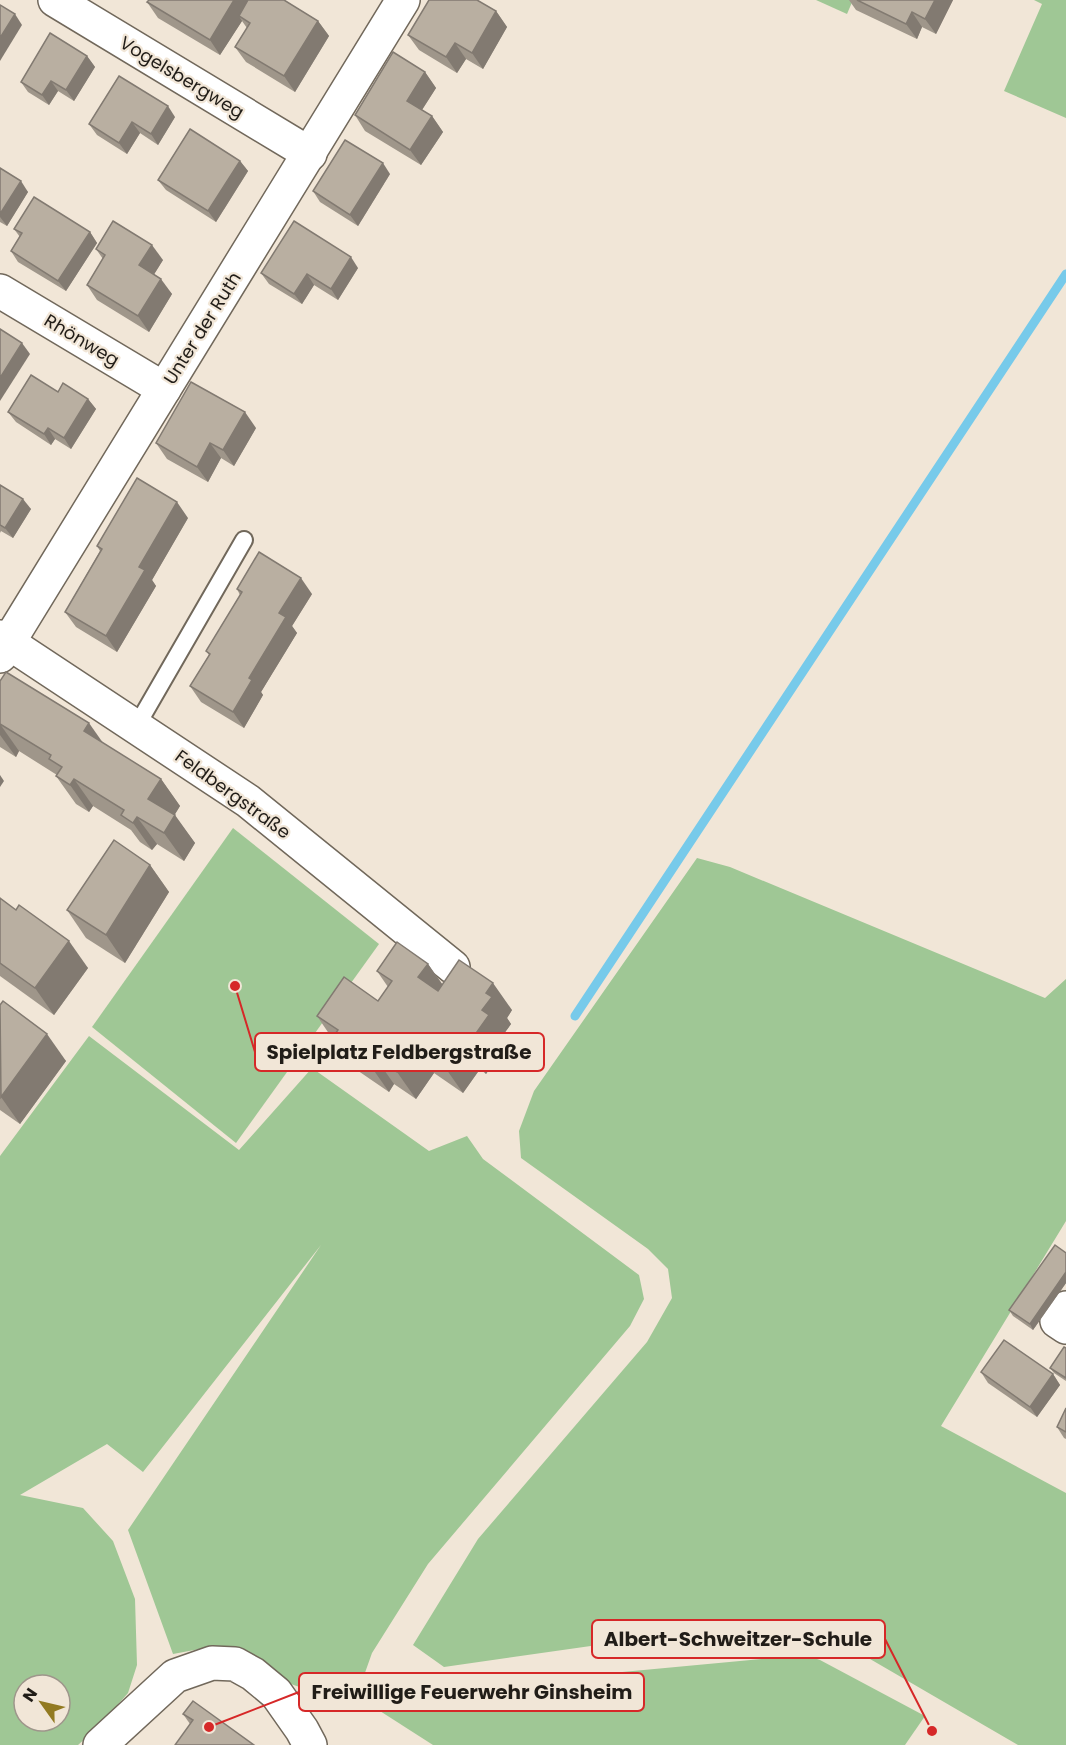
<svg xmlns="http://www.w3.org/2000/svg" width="1066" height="1745" font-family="Poppins,sans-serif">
  <rect width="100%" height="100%" fill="#f1e6d7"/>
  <g fill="#9fc795" fill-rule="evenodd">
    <path d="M816,0H853L847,14Z"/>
    <path d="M1034,0H1066V118L1004,91L1042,4Z"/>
    <path d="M233,828L379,944L236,1143L92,1027Z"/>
    <path d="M697,858L730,867L1045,998L1066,979V1221L941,1426L1066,1493V1745H1018L827,1634L779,1630L647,1638L444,1667L413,1645L478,1539L647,1342L672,1298L668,1269L648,1249L521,1158L519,1131L534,1091Z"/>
    <path d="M89,1036L239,1150L312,1068L429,1151L467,1136L483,1159L639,1275L644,1299L630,1326L428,1564L372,1653L361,1684L331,1698L288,1683L244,1651L205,1648L173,1654L128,1530L321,1245L143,1472L107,1444L20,1495L83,1508L113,1541L135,1599L137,1665L128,1693L100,1725L78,1745H0V1156ZM24,1685H60V1721H24Z"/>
    <path d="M805,1655L820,1660L925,1716L905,1745H433L369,1704L526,1681Z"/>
  </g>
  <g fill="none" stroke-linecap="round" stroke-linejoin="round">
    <path stroke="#77caea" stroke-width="9" d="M575,1016L1066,274"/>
    <g stroke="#71685b" stroke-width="20">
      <path id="lane" d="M136,727L244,540"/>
    </g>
    <g stroke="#71685b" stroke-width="36">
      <g id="street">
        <path d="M55,0L310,154"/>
        <path d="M0,291L164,389"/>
        <path d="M0,637L248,801L453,967"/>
        <path d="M0,656L403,0"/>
        <path d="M1066,1308L1057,1321L1066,1327"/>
        <path d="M100,1745L175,1676L212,1663L235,1664L253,1674L276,1693L302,1730L310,1745"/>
      </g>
    </g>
    <use href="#lane" stroke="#fff" stroke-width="16"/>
    <use href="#street" stroke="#fff" stroke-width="33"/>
  </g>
  <g fill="#9f968a">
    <path d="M286,0L285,1L318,21L329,36L295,92L246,62L235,47L247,28L242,21L220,55L158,18L147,2Z"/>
    <path d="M849,0H953L936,34L922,27L917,39L856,10Z"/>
    <path d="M496,11L507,27L483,69L466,59L457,73L419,50L408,35Z"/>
    <path d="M87,56L95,67L74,101L58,91L49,105L28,92L21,82Z"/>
    <path d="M425,72L436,88L422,110L432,116L443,132L421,165L365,131L355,115Z"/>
    <path d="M175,117L158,145L140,133L127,154L97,135L89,124Z"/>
    <path d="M240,161L248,171L216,222L166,190L158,180Z"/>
    <path d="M0,168L28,192L7,226L0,222Z"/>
    <path d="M390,174L358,226L320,202L313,191Z"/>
    <path d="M14,229L90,232L97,243L66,291L18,262L11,251L20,237Z"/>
    <path d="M96,249L163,260L154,274L172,294L149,332L97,300L87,285L103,259Z"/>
    <path d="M358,268L338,300L314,285L302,304L269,284L261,273Z"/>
    <path d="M58,392L88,399L96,409L71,449L55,439L51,445L16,422L8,412Z"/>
    <path d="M256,428L234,466L221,458L208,482L167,459L156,443Z"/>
    <path d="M0,485L31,509L13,538L1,531L0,533Z"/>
    <path d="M188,518L152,580L156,586L117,652L76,627L65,612L100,551L97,546Z"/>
    <path d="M237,589L312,594L292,626L297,633L261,692L263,695L244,728L201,702L190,686L209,655L206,651L240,595Z"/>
    <path d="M0,681L161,779L180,806L174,815L195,843L184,861L157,844L152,850L140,842L131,830L93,806L89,812L76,804L56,776L57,775L19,751L16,757L0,747Z"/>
    <path d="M150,865L169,892L125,963L86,938L67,910Z"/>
    <path d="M0,898L88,968L54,1015L0,976Z"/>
    <path d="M428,964L442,984L512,1010L507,1018L511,1024L503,1035L508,1042L486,1074L480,1069L463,1093L434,1073L416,1099L394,1084L389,1092L351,1066L317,1016L378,1001L388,987L377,971Z"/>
    <path d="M0,1005L66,1061L20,1124L0,1110Z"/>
    <path d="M1066,1253V1283L1033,1330L1013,1316L1009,1310Z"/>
    <path d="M1066,1348V1381L1054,1373L1050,1368Z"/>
    <path d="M981,1372L1053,1374L1060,1385L1037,1417L988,1383Z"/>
    <path d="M1066,1408V1439L1064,1438L1057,1427Z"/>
    <path d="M183,1714L254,1745L190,1724Z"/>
  </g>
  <g fill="#827a71">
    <path d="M234,0H254L239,16L242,21L220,55L210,40Z"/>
    <path d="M935,0H953L936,34L925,19Z"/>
    <path d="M496,11L507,27L483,69L472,53Z"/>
    <path d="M912,12L922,27L917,39L906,24Z"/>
    <path d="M15,14L22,25L0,61V38Z"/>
    <path d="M318,21L329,36L295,92L284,76Z"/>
    <path d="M455,43L466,59L457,73L446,57Z"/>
    <path d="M87,56L95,67L74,101L66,90Z"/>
    <path d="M425,72L436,88L418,116L407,101Z"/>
    <path d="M51,81L58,91L49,105L42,95Z"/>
    <path d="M168,106L175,117L158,145L151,134Z"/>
    <path d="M432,116L443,132L421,165L410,150Z"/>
    <path d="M132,122L140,133L127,154L119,143Z"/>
    <path d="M240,161L248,171L216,222L208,211Z"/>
    <path d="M383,163L390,174L358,226L350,215Z"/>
    <path d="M21,181L28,192L7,226L0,217V214Z"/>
    <path d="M90,232L97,243L66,291L58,281Z"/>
    <path d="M152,245L163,260L150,281L139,265Z"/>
    <path d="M351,257L358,268L338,300L331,289Z"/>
    <path d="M307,274L314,285L302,304L294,294Z"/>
    <path d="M161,279L172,294L149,332L138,316Z"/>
    <path d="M22,343L30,354L0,401V378Z"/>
    <path d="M88,399L96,409L71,449L64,438Z"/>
    <path d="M245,412L256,428L234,466L223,450Z"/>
    <path d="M48,428L55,439L51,445L44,434Z"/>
    <path d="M210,443L221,458L208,482L197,467Z"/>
    <path d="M23,499L31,509L13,538L5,528Z"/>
    <path d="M177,502L188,518L152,580L156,586L117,652L106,636L139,567Z"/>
    <path d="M301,578L312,594L292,626L297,633L261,692L263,695L244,728L233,712L279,613Z"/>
    <path d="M89,723L108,750L84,731Z"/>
    <path d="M0,724L19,751L16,757L0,735Z"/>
    <path d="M0,775L4,781L0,787Z"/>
    <path d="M74,779L93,806L89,812L70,785Z"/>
    <path d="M161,779L180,806L168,826L148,799Z"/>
    <path d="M175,815L195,843L184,861L164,833Z"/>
    <path d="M137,817L157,844L152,850L133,823Z"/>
    <path d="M150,865L169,892L125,963L106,935Z"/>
    <path d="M69,941L88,968L54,1015L35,988Z"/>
    <path d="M428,964L447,991L438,1005L418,977Z"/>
    <path d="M493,983L512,1010L507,1018L511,1024L503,1035L508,1042L486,1074L467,1046L482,1010L486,993Z"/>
    <path d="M47,1034L66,1061L20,1124L1,1097Z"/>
    <path d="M460,1042L480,1069L463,1093L444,1066Z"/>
    <path d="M415,1046L434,1073L416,1099L397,1072Z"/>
    <path d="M375,1057L394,1084L389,1092L370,1065Z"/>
    <path d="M1066,1272V1283L1033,1330L1030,1324Z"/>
    <path d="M1053,1374L1060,1385L1037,1417L1030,1407Z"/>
  </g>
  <g fill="#b9afa1" stroke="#827a71" stroke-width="1.5">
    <path d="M149,0H234L210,40L147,2Z"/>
    <path d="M248,0H284L318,21L284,76L235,47L250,23L239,16Z"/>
    <path d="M429,0H477L496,11L472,53L455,43L446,57L408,35Z"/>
    <path d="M857,0H935L925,19L912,12L906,24Z"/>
    <path d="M0,5L15,14L0,38Z"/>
    <path d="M50,33L87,56L66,90L51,81L42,95L21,82Z"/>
    <path d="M393,52L425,72L407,101L432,116L410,150L355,115Z"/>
    <path d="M119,76L168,106L151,134L132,122L119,143L89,124Z"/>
    <path d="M190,129L240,161L208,211L158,180Z"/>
    <path d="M345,140L383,163L350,215L313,191Z"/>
    <path d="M0,168L21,181L0,214Z"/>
    <path d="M34,197L90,232L58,281L11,251L22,233L14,229Z"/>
    <path d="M113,221L152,245L139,265L161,279L138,316L87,285L105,255L96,249Z"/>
    <path d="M294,221L351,257L331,289L307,274L294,294L261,273Z"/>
    <path d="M0,329L22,343L0,378Z"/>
    <path d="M31,375L58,392L63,383L88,399L64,438L48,428L44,434L8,412Z"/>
    <path d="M191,382L245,412L223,450L210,443L197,467L156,443Z"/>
    <path d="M137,478L177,502L139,567L145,570L106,636L65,612L102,549L97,546Z"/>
    <path d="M0,485L23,499L5,528L0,525Z"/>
    <path d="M259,552L301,578L279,613L286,617L249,678L252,680L233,712L190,686L210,654L206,651L242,592L237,589Z"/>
    <path d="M6,672L89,723L84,731L161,779L148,799L175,815L164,833L137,817L133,823L121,815L124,810L74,779L70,785L56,776L62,767L49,759L51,755L0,724V681Z"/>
    <path d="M114,840L150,865L106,935L67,910Z"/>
    <path d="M0,898L16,910L19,905L69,941L35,988L0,963Z"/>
    <path d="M397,942L428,964L418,977L438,991L459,960L493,983L486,993L492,997L482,1010L489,1015L467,1046L460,1042L444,1066L415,1046L397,1072L375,1057L370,1065L332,1038L338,1030L317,1016L344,977L378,1001L392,981L377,971Z"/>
    <path d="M3,1001L47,1034L1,1097L0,1005Z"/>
    <path d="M1055,1245L1066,1253V1272L1030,1324L1009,1310Z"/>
    <path d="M1004,1340L1053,1374L1030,1407L981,1372Z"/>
    <path d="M1064,1347L1066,1348V1378L1050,1368Z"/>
    <path d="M1066,1408V1432L1057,1427Z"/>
    <path d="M193,1701L254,1745H175L193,1720L183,1714Z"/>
  </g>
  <g text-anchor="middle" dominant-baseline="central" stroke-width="4.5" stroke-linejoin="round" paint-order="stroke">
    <g font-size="18" fill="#211d18" stroke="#f1e6d7">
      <text transform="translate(182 77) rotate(31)">Vogelsbergweg</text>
      <text transform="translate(202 328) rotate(-58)">Unter der Ruth</text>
      <text transform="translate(82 340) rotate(31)">Rhönweg</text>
      <text transform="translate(233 794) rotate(36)">Feldbergstraße</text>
    </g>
  </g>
  <path fill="none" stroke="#d62828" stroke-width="2" d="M235 986L255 1052M932 1731L885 1639M209 1727L299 1692"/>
  <g fill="#d62828" stroke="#f1e6d7" stroke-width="2">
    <circle cx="235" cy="986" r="6"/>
    <circle cx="932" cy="1731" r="6"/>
    <circle cx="209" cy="1727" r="6"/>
  </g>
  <g fill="#f1e6d7" stroke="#d62828" stroke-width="2">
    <rect x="255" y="1033" width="289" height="38" rx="6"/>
    <rect x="592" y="1620" width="293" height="38" rx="6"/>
    <rect x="299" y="1673" width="345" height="38" rx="6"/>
  </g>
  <g font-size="20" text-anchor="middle" font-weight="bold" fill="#211d18">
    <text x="399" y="1059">Spielplatz Feldbergstraße</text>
    <text x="738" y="1646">Albert-Schweitzer-Schule</text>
    <text x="472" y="1699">Freiwillige Feuerwehr Ginsheim</text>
  </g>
  <g transform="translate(42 1703) rotate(304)"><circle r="28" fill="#f1e6d7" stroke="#9e968b" stroke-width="1.5"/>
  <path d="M0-4.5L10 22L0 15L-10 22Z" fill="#927a21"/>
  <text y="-9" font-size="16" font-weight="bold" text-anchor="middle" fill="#211d18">N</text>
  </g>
</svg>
